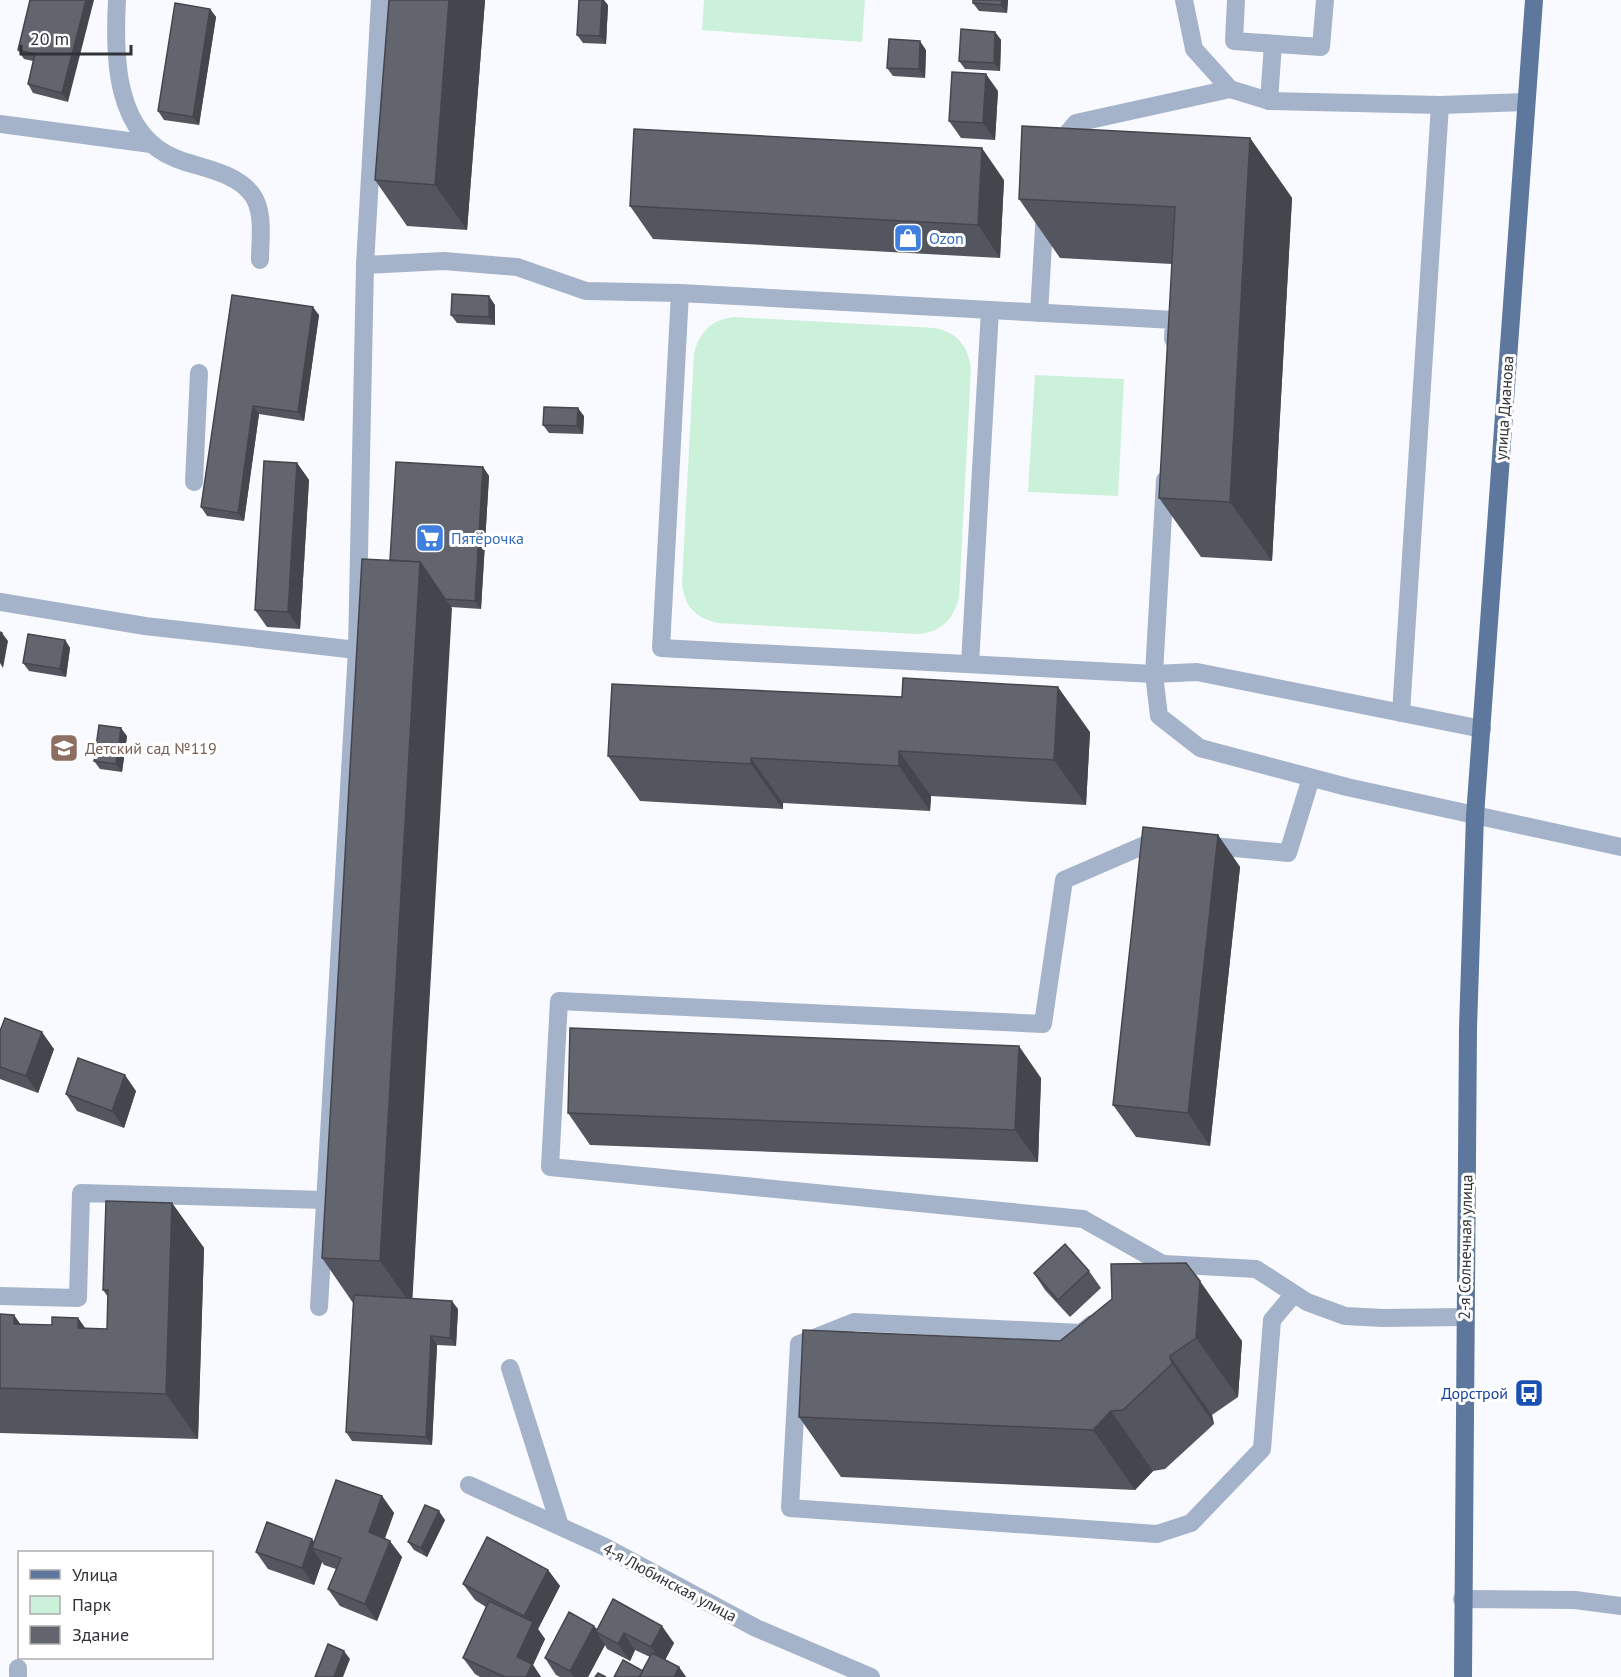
<svg xmlns="http://www.w3.org/2000/svg" width="1621" height="1677" font-family="'PT Sans',sans-serif">
  <rect width="100%" height="100%" fill="#f9faff"/>
  <g fill="#ccf1db">
    <path d="M704,0H865L862,42L702,30Z"/>
    <path d="M734,317L935,328C958,333 968,346 971,369L959,598C953,620 941,632 918,634L718,623C695,618 684,606 682,583L694,353C700,331 711,320 734,317Z"/>
    <path d="M1035,375L1124,379L1118,496L1028,492Z"/>
  </g>
  <g fill="none" stroke-linecap="round" stroke-linejoin="round">
    <g stroke="#a4b3c9" stroke-width="18">
      <path d="M117,0C114,56 114,135 177,159C201,168 234,172 251,193C265,210 260,240 260,260"/>
      <path d="M1184,0L1194,49L1230,89L1269,101L1440,105L1526,102"/>
      <path d="M1236,0L1234,41L1321,47L1325,0"/>
      <path d="M1269,101L1273,44"/>
      <path d="M0,124L151,144"/>
      <path d="M1057,146L1076,123L1230,89"/>
      <path d="M365,265L444,261L517,267L586,291L680,293L1174,320L1173,339"/>
      <path d="M680,293L661,648L1154,674L1197,672L1482,729"/>
      <path d="M1039,313L1045,210"/>
      <path d="M1165,480L1154,674L1159,716L1200,748L1347,787L1621,847"/>
      <path d="M194,482L199,373"/>
      <path d="M0,602L145,626L357,650"/>
      <path d="M970,664L990,310"/>
      <path d="M1401,713L1440,105"/>
      <path d="M1163,842L1154,841L1064,880L1043,1024L559,1001L550,1167L1083,1219L1163,1264"/>
      <path d="M1202,845L1288,853L1311,778"/>
      <path d="M1164,1264L1256,1269L1307,1302L1345,1316L1383,1318L1465,1317"/>
      <path d="M0,1296L78,1298L81,1193L325,1200"/>
      <path d="M319,1307L357,650L365,265L380,0"/>
      <path d="M1092,1324L1081,1333L854,1322L799,1344L790,1508L1157,1534L1191,1523L1262,1449L1272,1320L1294,1294"/>
      <path d="M510,1368L560,1526"/>
      <path d="M469,1485L603,1546L756,1628L871,1677"/>
      <path d="M1462,1599L1575,1600L1621,1606"/>
      <path d="M18,1677V1668"/>
    </g>
    <path stroke="#5d779d" stroke-width="18" d="M1463,1677L1468,1028L1475,816L1534,0"/>
  </g>
  <g fill="#54565f">
    <path d="M30,0L68,102L33,93L28,84L33,61L24,59L18,50Z"/>
    <path d="M389,0H485L467,230L407,226L375,180Z"/>
    <path d="M1008,0L1007,13L979,11L973,3Z"/>
    <path d="M608,5L606,44L583,43L577,35Z"/>
    <path d="M210,9L216,17L199,125L164,120L158,111Z"/>
    <path d="M995,32L1001,40L1000,71L965,69L959,61Z"/>
    <path d="M926,50L925,78L893,76L887,68Z"/>
    <path d="M998,91L995,140L961,138L949,121Z"/>
    <path d="M1250,138L1292,198L1272,561L1201,557L1159,498L1172,264L1060,258L1019,199Z"/>
    <path d="M1004,180L1000,258L653,239L630,206Z"/>
    <path d="M232,295L319,315L304,421L259,414L244,521L207,516L201,507Z"/>
    <path d="M495,305V325L457,323L451,315Z"/>
    <path d="M584,416L583,434L549,433L543,425Z"/>
    <path d="M297,463L309,480L300,629L267,627L255,610Z"/>
    <path d="M483,467L489,476L481,609L451,607L412,1298L458,1309L456,1346L437,1345L432,1445L352,1441L346,1432L353,1303L322,1258L390,560Z"/>
    <path d="M65,640L70,648L66,677L29,671L23,663Z"/>
    <path d="M1090,732L1086,805L931,796L930,811L783,803V809L640,801L608,756Z"/>
    <path d="M127,736L122,772L100,769L94,761Z"/>
    <path d="M1218,835L1240,867L1210,1146L1136,1137L1113,1105Z"/>
    <path d="M0,1031L54,1049L38,1093L0,1079Z"/>
    <path d="M1041,1078L1038,1162L590,1145L568,1113Z"/>
    <path d="M136,1091L124,1128L77,1111L66,1094Z"/>
    <path d="M172,1203L204,1248L198,1439L0,1433V1314L14,1315L20,1324L52,1325L78,1318L85,1328L107,1329L108,1297L103,1290Z"/>
    <path d="M1089,1271L1101,1288L1070,1317L1045,1290L1034,1273Z"/>
    <path d="M1112,1299L1242,1341L1238,1397L1212,1415L1214,1424L1165,1469L1153,1471L1135,1490L841,1477L799,1417L1060,1341Z"/>
    <path d="M382,1496L394,1513L385,1538L402,1557L377,1621L340,1606L328,1589L336,1569L324,1565L322,1562L314,1585L268,1569L256,1552L314,1542Z"/>
    <path d="M445,1520L427,1557L414,1550L408,1542Z"/>
    <path d="M548,1570L560,1586L538,1629L545,1639L533,1665L541,1677H480L475,1674L463,1658L486,1607L475,1600L463,1584Z"/>
    <path d="M613,1599L674,1643L665,1660L679,1667L686,1677H614L643,1671L650,1657L635,1650L630,1661L607,1649L605,1645L588,1677H560L556,1675L545,1658L594,1626L597,1629Z"/>
  </g>
  <g fill="#45464d">
    <path d="M86,0H94L68,102L62,93Z"/>
    <path d="M449,0H485L467,230L435,185Z"/>
    <path d="M602,0H604L608,5L606,44L600,36Z"/>
    <path d="M1002,0H1008L1007,13L1001,5Z"/>
    <path d="M210,9L216,17L199,125L193,117Z"/>
    <path d="M995,32L1001,40L1000,71L994,63Z"/>
    <path d="M920,41L926,50L925,78L919,69Z"/>
    <path d="M986,74L998,91L995,140L983,123Z"/>
    <path d="M1250,138L1292,198L1272,561L1230,502Z"/>
    <path d="M982,148L1004,180L1000,258L978,225Z"/>
    <path d="M489,296L495,305V325L489,317Z"/>
    <path d="M313,307L319,315L304,421L298,412Z"/>
    <path d="M253,406L259,414L244,521L238,513Z"/>
    <path d="M578,408L584,416L583,434L577,426Z"/>
    <path d="M297,463L309,480L300,629L288,612Z"/>
    <path d="M483,467L489,476L481,609L475,601Z"/>
    <path d="M420,562L452,608L412,1306L380,1261Z"/>
    <path d="M2,633L8,641L3,668L0,663V644Z"/>
    <path d="M65,640L70,648L66,677L60,669Z"/>
    <path d="M1058,687L1090,732L1086,805L1054,760Z"/>
    <path d="M121,728L127,736L122,772L116,764Z"/>
    <path d="M899,751L931,796L930,811L899,766Z"/>
    <path d="M751,758L783,803V809L751,764Z"/>
    <path d="M1218,835L1240,867L1210,1146L1188,1113Z"/>
    <path d="M42,1032L54,1049L38,1093L26,1076Z"/>
    <path d="M1019,1046L1041,1078L1038,1162L1015,1130Z"/>
    <path d="M125,1075L136,1091L124,1128L112,1111Z"/>
    <path d="M172,1203L204,1248L198,1439L166,1394Z"/>
    <path d="M1200,1281L1242,1341L1238,1397L1196,1338Z"/>
    <path d="M452,1301L458,1309L456,1346L450,1338Z"/>
    <path d="M14,1315L45,1360L14,1324Z"/>
    <path d="M78,1318L110,1363L78,1328Z"/>
    <path d="M431,1336L437,1345L432,1445L426,1437Z"/>
    <path d="M1170,1356L1212,1415L1214,1424L1172,1364Z"/>
    <path d="M1111,1411L1153,1471L1135,1490L1093,1430Z"/>
    <path d="M382,1496L394,1513L381,1549L369,1532Z"/>
    <path d="M439,1511L445,1520L427,1557L421,1548Z"/>
    <path d="M312,1539L321,1551L312,1548L322,1562L314,1585L302,1568Z"/>
    <path d="M390,1541L402,1557L377,1621L365,1604Z"/>
    <path d="M548,1570L560,1586L538,1629L545,1639L533,1665L541,1677H526L517,1657L531,1626L524,1616Z"/>
    <path d="M594,1626L601,1635L596,1632L605,1645L588,1677H574L570,1671Z"/>
    <path d="M662,1626L674,1643L663,1664L651,1647Z"/>
    <path d="M624,1633L635,1650L630,1661L618,1644Z"/>
    <path d="M344,1651L350,1659L343,1677H334Z"/>
    <path d="M679,1667L686,1677H674Z"/>
  </g>
  <g fill="#62646e" stroke="#45464d" stroke-width="1.5">
    <path d="M30,0H86L62,93L28,84L35,54L18,50Z"/>
    <path d="M389,0H449L435,185L375,180Z"/>
    <path d="M579,0H602L600,36L577,35Z"/>
    <path d="M973,0H1002L1001,5L973,3Z"/>
    <path d="M175,3L210,9L193,117L158,111Z"/>
    <path d="M961,29L995,32L994,63L959,61Z"/>
    <path d="M889,39L920,41L919,69L887,68Z"/>
    <path d="M952,72L986,74L983,123L949,121Z"/>
    <path d="M1022,126L1250,138L1230,502L1159,498L1175,207L1019,199Z"/>
    <path d="M634,129L982,148L978,225L630,206Z"/>
    <path d="M452,294L489,296V317L451,315Z"/>
    <path d="M232,295L313,307L298,412L253,406L238,513L201,507Z"/>
    <path d="M544,407L578,408L577,426L543,425Z"/>
    <path d="M264,461L297,463L288,612L255,610Z"/>
    <path d="M396,462L483,467L475,601L445,599L420,562L390,560Z"/>
    <path d="M362,559L420,562L380,1261L322,1258Z"/>
    <path d="M0,632L2,633L0,644Z"/>
    <path d="M28,634L65,640L60,669L23,663Z"/>
    <path d="M903,678L1058,687L1054,760L899,751V766L751,758V764L608,756L612,684L902,697Z"/>
    <path d="M99,725L121,728L116,764L94,761Z"/>
    <path d="M1143,827L1218,835L1188,1113L1113,1105Z"/>
    <path d="M5,1018L42,1032L26,1076L0,1067V1031Z"/>
    <path d="M570,1028L1019,1046L1015,1130L568,1113Z"/>
    <path d="M78,1058L125,1075L112,1111L66,1094Z"/>
    <path d="M106,1201L172,1203L166,1394L0,1388V1314L14,1315V1324L52,1325V1317L78,1318V1328L107,1329L108,1290H103Z"/>
    <path d="M1065,1244L1089,1271L1058,1300L1034,1273Z"/>
    <path d="M1186,1263L1200,1281L1196,1338L1170,1356L1172,1364L1123,1410L1111,1411L1093,1430L799,1417L803,1330L1060,1341L1112,1299L1111,1264Z"/>
    <path d="M354,1295L452,1301L450,1338L431,1336L426,1437L346,1432Z"/>
    <path d="M336,1480L382,1496L369,1532L390,1541L365,1604L328,1589L341,1558L312,1548Z"/>
    <path d="M425,1505L439,1511L421,1548L408,1542Z"/>
    <path d="M267,1522L312,1539L302,1568L256,1552Z"/>
    <path d="M487,1537L548,1570L524,1616L463,1584Z"/>
    <path d="M613,1599L662,1626L651,1647L624,1633L618,1644L596,1632Z"/>
    <path d="M489,1601L533,1622L517,1657L532,1664L526,1677H505L463,1658Z"/>
    <path d="M569,1612L594,1626L570,1671L545,1658Z"/>
    <path d="M328,1644L344,1651L334,1677H315Z"/>
    <path d="M652,1653L679,1667L674,1677H639Z"/>
    <path d="M623,1660L643,1671L639,1677H614Z"/>
    <path d="M598,1673L606,1677H595Z"/>
  </g>
  <defs>
    <g id="shop-square" transform="scale(1.5)"><rect x="-9" y="-9" width="18" height="18" rx="4" fill="#3f7fe0" stroke="#fff"/><path d="M-5-2.5h2.3a2.7 3.5 0 0 1 5.4 0H5L5.5 6h-11ZM-1.5-2.5h3a1.5 2.3 0 0 0-3 0Z" fill="#fff"/></g>
    <g id="supermarket-square" transform="scale(1.5)"><rect x="-9" y="-9" width="18" height="18" rx="4" fill="#3f7fe0" stroke="#fff"/><path d="M-6-5.5h2.5l.6 2H6L4.5 2H-2.5L-4.4-4H-6ZM-1.5 3.2a1.3 1.3 0 1 0 .1 0ZM3 3.2a1.3 1.3 0 1 0 .1 0Z" fill="#fff"/></g>
    <g id="school-square" transform="scale(1.5)"><rect x="-9" y="-9" width="18" height="18" rx="4" fill="#8d6e63" stroke="#fff"/><path d="M0-5L7-2L0 1L-7-2ZM-4 1L0 2.5L4 1V4Q0 6-4 4Z" fill="#fff"/></g>
    <g id="bus-square" transform="scale(1.5)"><rect x="-9" y="-9" width="18" height="18" rx="4" fill="#1a4fb4" stroke="#fff"/><path d="M-5-6H5V4H4V6H2V4H-2V6H-4V4H-5ZM-3.5-4V0h7V-4ZM-3.5 1.2v1.5H-2V1.2ZM2 1.2v1.5H3.5V1.2Z" fill="#fff"/></g>
  </defs>
  <g fill-rule="evenodd">
    <use href="#shop-square" x="908" y="238"/>
    <use href="#supermarket-square" x="430" y="538"/>
    <use href="#school-square" x="64" y="748"/>
    <use href="#bus-square" x="1529" y="1393"/>
  </g>
  <g text-anchor="middle" dominant-baseline="central" stroke-width="6" stroke-linejoin="round" paint-order="stroke">
    <g font-size="16" fill="#366cbe" stroke="#fff" text-anchor="start">
      <text x="929" y="238">Ozon</text>
      <text x="451" y="538">Пятёрочка</text>
    </g>
    <g font-size="16" fill="#313237" stroke="#fff">
      <text transform="translate(1504 408) rotate(-86)">улица Дианова</text>
      <text transform="translate(1465 1247) rotate(-89)">2-я Солнечная улица</text>
      <text transform="translate(670 1582) rotate(28)">4-я Любинская улица</text>
    </g>
    <g font-size="16" fill="#785e54" stroke="#fff" text-anchor="start">
      <text x="85" y="748">Детский сад №119</text>
    </g>
    <g font-size="16" fill="#164399" stroke="#fff" text-anchor="end">
      <text x="1508" y="1393">Дорстрой</text>
    </g>
  </g>
  <rect x="18" y="1551" width="195" height="108" fill="#ffffff" stroke="#adadaf" stroke-width="1.5"/>
  <rect x="30" y="1570" width="30" height="9" fill="#5d779d" stroke="#adadaf" stroke-width="1.5"/>
  <text x="72" y="1581" font-size="18" fill="#313237">Улица</text>
  <rect x="30" y="1596" width="30" height="18" fill="#ccf1db" stroke="#adadaf" stroke-width="1.5"/>
  <text x="72" y="1611" font-size="18" fill="#313237">Парк</text>
  <rect x="30" y="1626" width="30" height="18" fill="#62646e" stroke="#adadaf" stroke-width="1.5"/>
  <text x="72" y="1641" font-size="18" fill="#313237">Здание</text>
  <path d="M21 45v9h110v-9" fill="none" stroke="#313237" stroke-width="3"/>
  <text x="30" y="45" font-size="18" fill="#313237" stroke="#ffffff" stroke-width="4.5" paint-order="stroke">20 m</text>
</svg>
